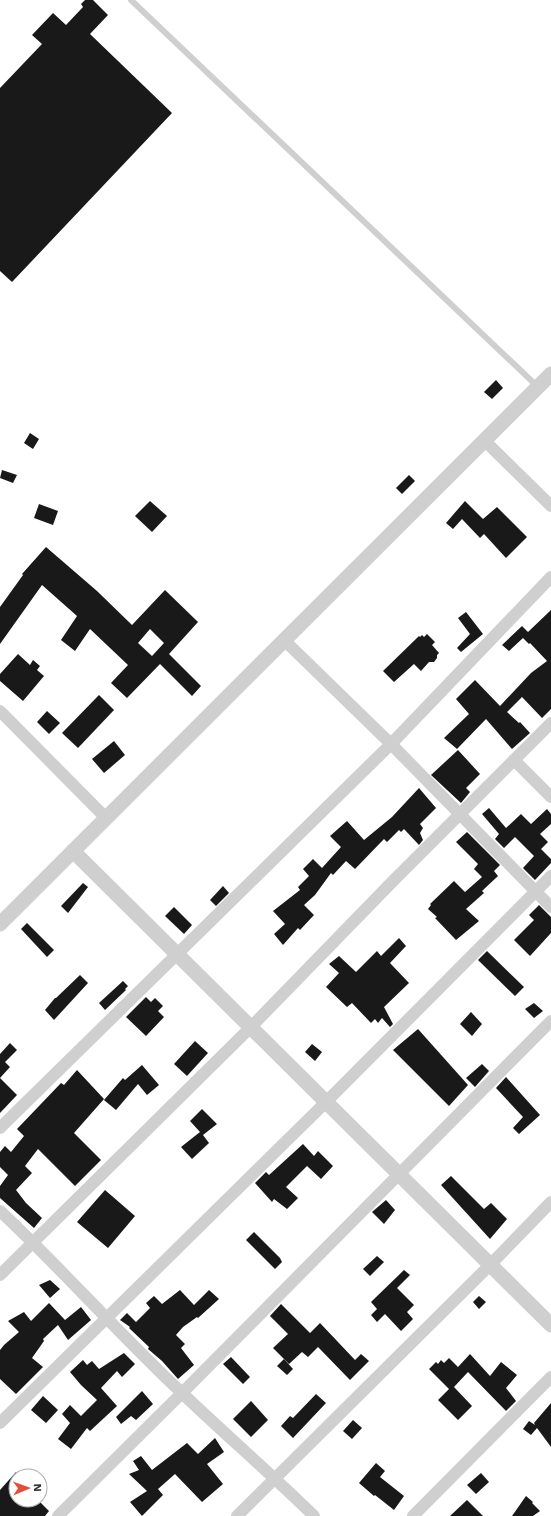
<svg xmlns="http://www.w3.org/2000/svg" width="551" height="1516" font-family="'Work Sans',sans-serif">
  <rect width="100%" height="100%" fill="#fff"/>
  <g fill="#191919" fill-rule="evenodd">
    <path d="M85,0H93L108,15L90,34L172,113L12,282L0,271V88L42,44L32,35L53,13L66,25L83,7L81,4Z"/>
    <path d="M496,380L503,388L492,399L484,392Z"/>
    <path d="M30,433L39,439L33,449L24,443Z"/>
    <path d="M2,470L17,475L13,483L0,478Z"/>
    <path d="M409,475L415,481L402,494L396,488Z"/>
    <path d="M150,501L167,516L152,532L135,516Z"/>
    <path d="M465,501L483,519L497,507L527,537L506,558L484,534L480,538L462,519L453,529L446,523Z"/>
    <path d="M39,504L58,511L53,525L34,518Z"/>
    <path d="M46,547L97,591L132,625L165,590L198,622L169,654L201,686L192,696L160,664L127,698L111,683L128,665L90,629L75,651L61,640L77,616L42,585L0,644V607L23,575L22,574ZM150,629L164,643L152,656L138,643Z"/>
    <path d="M551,610V709L542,718L522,697L507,712L519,723L520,722L530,733L512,749L486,719L457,749L444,738L469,714L456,699L475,680L500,706L531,673L547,661L530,643L529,644L523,638L509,651L502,645L522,626L528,632Z"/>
    <path d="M466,612L483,634L461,652L457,648L470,634L458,618Z"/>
    <path d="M427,634L435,642L432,645L439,653L437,655V658L434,662H429L421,671L414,664L394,682L383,671L419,636L420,637L422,635L424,637Z"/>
    <path d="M18,654L30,665L33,660L40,666L37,670L44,676L23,701L0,681V674Z"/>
    <path d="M99,695L114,710L78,748L62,733Z"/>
    <path d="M47,711L60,723L49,734L37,722Z"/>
    <path d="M114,741L125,755L104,773L92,759Z"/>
    <path d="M458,750L480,774L466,788L470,792L461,803L431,775Z"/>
    <path d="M419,788L436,808L420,824L423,828L420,833L423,840L419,845L404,829L401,832L399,830L387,842L384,839L355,869L346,861L333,875L331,873L315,895L304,905L314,915L300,930L298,928L283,945L274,934L285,924L273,911L300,890L298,887L309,876L303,869L313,859L322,868L341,847L330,836L347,821L364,840L392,817Z"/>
    <path d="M489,808L506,828L521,814L531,824L547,809L551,814V824L540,834L548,842L541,849L551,859V863L535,880L523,868L534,856L515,837L504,848L495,839L499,834L482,814Z"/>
    <path d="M467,832L500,865L494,871L498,876L482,891L484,893L466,909L479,921L456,940L435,918L437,917L428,909L431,905L430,904L454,881L465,892L482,877L474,869L478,864L456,842Z"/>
    <path d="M83,883L88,887L68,913L61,906Z"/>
    <path d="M223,886L229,893L216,906L210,900Z"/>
    <path d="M539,905L551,917V933L530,956L514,940L534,920L529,915Z"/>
    <path d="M174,907L192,925L184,934L165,916Z"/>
    <path d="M27,923L54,950L47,957L21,929Z"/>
    <path d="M399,938L406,946L390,963L409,983L384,1007L393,1024L390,1027L382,1018L378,1023L375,1019L371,1023L352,1003L347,1007L326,987L339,973L329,964L339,956L356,972L377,951L381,956Z"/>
    <path d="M487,951L524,987L515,996L478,960Z"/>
    <path d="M80,975L88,983L54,1020L45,1010L55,998H56Z"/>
    <path d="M123,981L128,986L125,989L126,990L105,1010L99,1003Z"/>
    <path d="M146,997L151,1002L155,998L163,1006L158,1011L164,1017L146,1036L126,1017Z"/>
    <path d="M534,1003L543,1011L534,1018L525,1009Z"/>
    <path d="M471,1012L482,1024L472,1036L460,1024Z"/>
    <path d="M418,1029L468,1085L449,1106L393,1050Z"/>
    <path d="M195,1041L208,1053L187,1076L174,1064Z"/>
    <path d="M10,1043L17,1050L5,1062L10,1067L0,1078V1054Z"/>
    <path d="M312,1044L322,1052L315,1061L305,1052Z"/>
    <path d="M482,1064L489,1071L475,1087L466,1078Z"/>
    <path d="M142,1065L159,1085L147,1095L138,1084L116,1110L104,1100L123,1078L125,1080Z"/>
    <path d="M77,1070L104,1099L74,1133L101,1160L75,1186L38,1149L25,1166L32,1173L16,1190L26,1203L42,1218L34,1228L0,1198V1186L8,1175L0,1167V1152L5,1146L11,1152L24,1136L17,1129L61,1083L64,1085Z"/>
    <path d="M506,1077L540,1115L519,1134L513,1128L523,1117L496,1088Z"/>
    <path d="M0,1078L17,1095L0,1113Z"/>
    <path d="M202,1109L217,1124L203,1135L209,1143L192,1159L181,1147L200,1132L190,1121Z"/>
    <path d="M303,1144L314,1156L318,1151L333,1166L321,1179L307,1166L286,1187L298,1198L287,1209L274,1199L272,1202L255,1183L266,1172L269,1175Z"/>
    <path d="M451,1176L484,1209L491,1203L507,1219L490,1239L441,1185Z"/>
    <path d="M105,1190L135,1216L108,1248L77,1222Z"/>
    <path d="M386,1200L395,1210L384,1224L372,1212Z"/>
    <path d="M254,1232L280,1258L282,1262L275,1269L246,1240Z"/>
    <path d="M377,1256L384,1262L370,1276L363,1269Z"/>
    <path d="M404,1270L410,1275L397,1288L414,1305L407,1312L413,1319L401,1331L385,1314L377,1322L371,1315L377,1309L371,1302Z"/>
    <path d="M50,1280L60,1289L50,1298L39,1285Z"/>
    <path d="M180,1290L194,1305L209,1290L219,1299L198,1318L197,1317L183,1327L176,1335L185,1344L181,1348L194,1365L178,1379L162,1361L148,1349L149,1347L129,1328L130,1327L120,1320L127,1313L136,1322L150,1308L146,1303L154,1296L162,1304Z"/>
    <path d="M479,1296L486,1302L479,1309L473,1302Z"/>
    <path d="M49,1303L65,1320L81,1307L91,1320L68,1340L58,1325L43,1339L44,1341L32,1358L43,1367L16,1394L0,1379V1350L4,1345L19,1332L8,1321L24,1312L31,1321Z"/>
    <path d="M281,1304L310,1333L320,1323L355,1360L361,1354L369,1361L350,1380L318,1347L308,1357L302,1352L289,1364L273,1348L288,1334L270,1316Z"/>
    <path d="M124,1353L135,1364L122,1377L117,1371L101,1388L117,1406L90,1431L87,1428L71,1449L58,1439L70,1423L62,1414L70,1405L81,1416L97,1400L81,1385L70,1372L83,1360L87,1365L92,1361L99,1369Z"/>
    <path d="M470,1354L490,1376L501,1362L517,1375L506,1388L516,1401L506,1411L468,1372L454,1387L472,1406L458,1420L438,1400L449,1389L429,1369L436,1362L438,1364L441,1360L444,1363L449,1358L458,1367Z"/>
    <path d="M231,1357L250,1377L243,1384L223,1364Z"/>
    <path d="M284,1359L293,1369L287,1375L277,1366Z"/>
    <path d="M142,1391L153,1404L136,1420L131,1416L121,1424L116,1417Z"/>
    <path d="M316,1394L326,1403L293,1438L281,1426L290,1416L293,1418Z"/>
    <path d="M43,1396L58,1410L46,1423L31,1410Z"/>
    <path d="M251,1401L268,1420L251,1437L233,1419Z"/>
    <path d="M551,1403V1447L537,1428L531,1435L523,1429L529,1421L535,1425L534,1423Z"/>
    <path d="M353,1420L362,1428L352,1439L343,1431Z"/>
    <path d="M215,1438L224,1452L207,1464L223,1484L202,1502L175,1474L158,1489L163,1495L142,1516L130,1502L147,1491L129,1474L139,1470L133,1461L141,1456L152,1470L187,1443L198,1454Z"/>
    <path d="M376,1463L385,1471L380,1477L404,1496L394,1510L375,1495L374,1496L359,1483Z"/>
    <path d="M16,1472V1500H38L49,1511L45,1516H0V1490Z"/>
    <path d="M481,1473L489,1482L476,1494L467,1485Z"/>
    <path d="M526,1496L533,1502L532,1503L540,1511L533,1516H512Z"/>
    <path d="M467,1500L483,1516H450Z"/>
  </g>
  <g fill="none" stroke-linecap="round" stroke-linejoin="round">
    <path stroke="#cfcfcf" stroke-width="6" d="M131,0L538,387"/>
    <g stroke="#cfcfcf" stroke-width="12">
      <path d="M484,440L551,506"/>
      <path d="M284,640L391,744L551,907"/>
      <path d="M0,711L106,818"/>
      <path d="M514,760L551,797"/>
      <path d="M0,1128L391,744L551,577"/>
      <path d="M0,1211C63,1270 120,1335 183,1394C226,1435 271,1474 314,1516"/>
      <path d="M0,1275L251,1027L392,882L551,723"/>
      <path d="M0,1423L326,1102L551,876"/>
      <path d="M58,1516L182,1393L551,1021"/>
      <path d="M237,1516L490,1265L551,1202"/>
      <path d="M413,1516L551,1377"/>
    </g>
    <g stroke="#cfcfcf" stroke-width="15">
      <path d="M73,851L551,1325"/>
      <path d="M0,924L551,374"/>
    </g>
  </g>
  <g transform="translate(28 1488) rotate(88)"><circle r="19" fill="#ffffff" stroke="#adadad"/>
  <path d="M0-3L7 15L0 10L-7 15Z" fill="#e64d37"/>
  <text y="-6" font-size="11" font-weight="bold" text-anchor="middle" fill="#323232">N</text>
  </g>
</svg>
